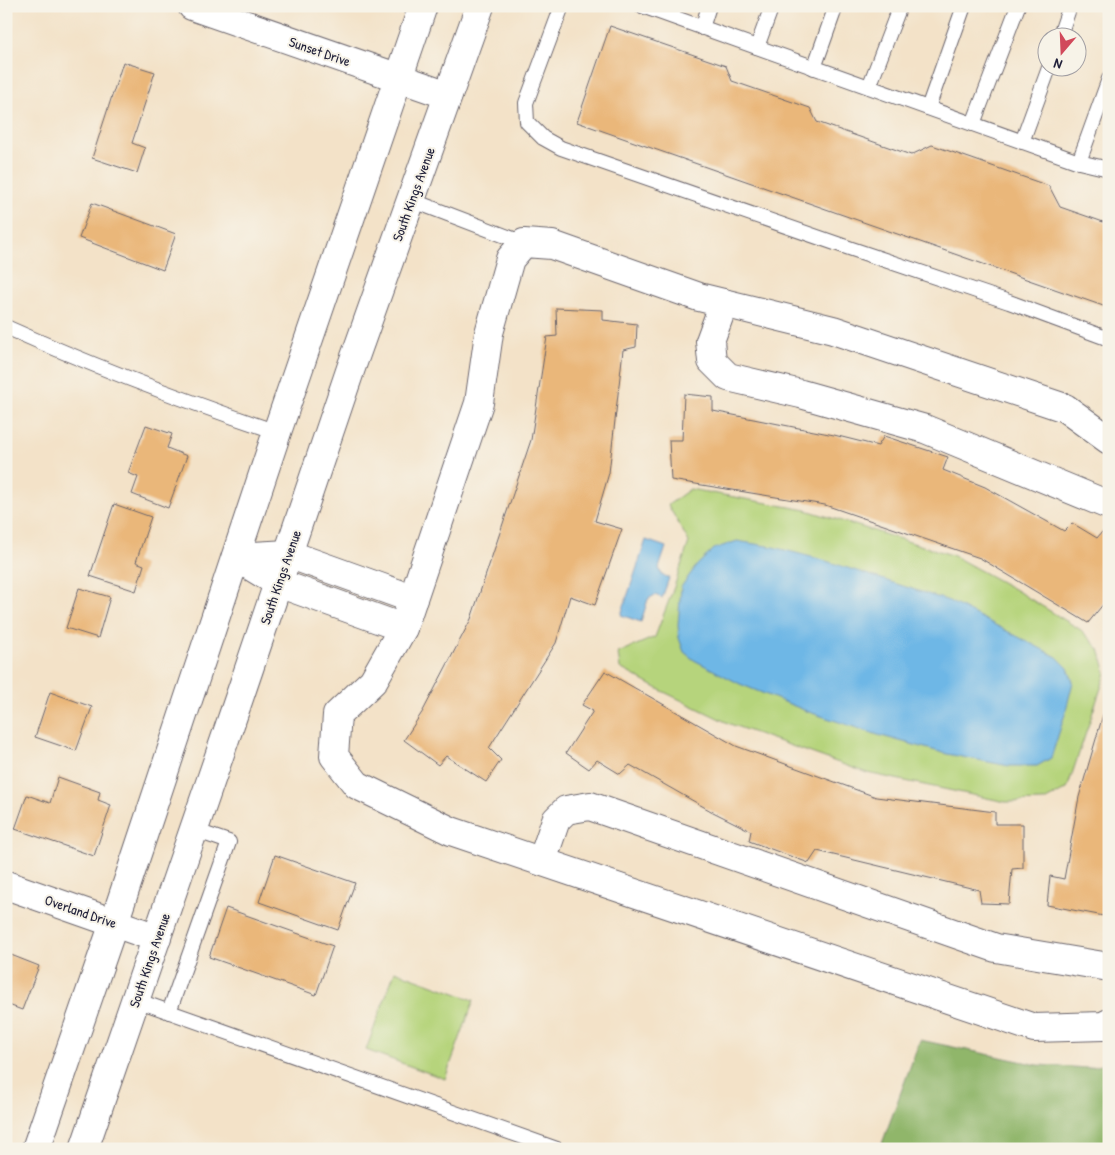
<svg xmlns="http://www.w3.org/2000/svg" width="1115" height="1155" font-family="'Patrick Hand',sans-serif">
  <rect width="100%" height="100%" fill="#f7f3e8"/>
  <filter id="ink" filterUnits="userSpaceOnUse"><feTurbulence type="fractalNoise" baseFrequency=".02" numOctaves="2"/><feDisplacementMap in="SourceGraphic" scale="10" xChannelSelector="R" yChannelSelector="G"/><feConvolveMatrix kernelMatrix="1 2 1 2 8 2 1 2 1" color-interpolation-filters="sRGB"/></filter>
  <filter id="wash" filterUnits="userSpaceOnUse"><feTurbulence type="fractalNoise" baseFrequency=".0096" numOctaves="4" result="noise"/><feDisplacementMap in="SourceGraphic" scale="20" xChannelSelector="R" yChannelSelector="G"/><feGaussianBlur stdDeviation="1.12" result="paint"/><feColorMatrix in="noise" values="0 0 0 0 0 0 0 0 0 0 0 0 0 0 0 0 0 1.4 0 .05"/><feComposite in="paint" operator="in"/></filter>
  <g filter="url(#wash)">
    <rect width="100%" height="100%" fill="#f3e2c8"/>
    <g fill="#b6d47b" stroke="#6c7b5b">
      <path d="M690,489L806,510L952,555L1014,589L1081,630L1099,649L1106,673L1067,789L1044,801L1006,802L867,773L730,724L660,690L620,668L618,653L655,637L674,587L689,542L668,505Z"/>
      <path d="M395,971L474,1000L445,1079L366,1050Z"/>
    </g>
    <path fill="#90b66b" stroke="#596c53" d="M920,1040L1038,1065L1088,1068L1109,1063V1149H880Z"/>
    <g fill="#6eb7e6" stroke="#486c90">
      <path d="M646,540L666,547L659,568L662,575L669,578L662,598L655,595L648,599L641,622L621,615Z"/>
      <path d="M737,541L773,547L823,560L949,601L1057,657L1068,668L1073,682L1065,714L1051,758L1037,766H1009L947,754L878,735L809,712L740,684L694,660L684,652L679,638L678,625L681,587L697,565L714,549Z"/>
    </g>
    <g id="blocks">
      <g fill="#eab77a">
        <path d="M610,26L726,66L732,81L810,108L817,122L911,155L932,145L1049,186L1060,207L1109,224V308L577,122Z"/>
        <path d="M123,62L155,72L132,143L145,148L137,173L92,158Z"/>
        <path d="M92,203L176,234L163,270L79,238Z"/>
        <path d="M556,308L603,310V320L637,324L636,347L623,350L609,473L595,521L622,529L595,605L570,596L556,643L489,748L501,760L486,782L446,756L438,765L404,740L423,711L471,619L531,440L547,337L557,336Z"/>
        <path d="M684,394L713,397V411L834,435L878,446L884,436L948,457L943,470L985,487L1064,531L1072,523L1097,538L1102,532L1109,536V574L1107,577L1109,578V597L1088,623L980,558L825,505L671,480L669,440H682Z"/>
        <path d="M146,425L172,434L167,448L187,456L168,508L132,494L138,477L128,473Z"/>
        <path d="M114,504L151,517L136,562L144,565L136,591L90,576Z"/>
        <path d="M79,588L110,597L98,638L66,628Z"/>
        <path d="M605,671L736,746L876,797L995,812V824H1023V868L1012,869L1009,904L981,903L979,890L817,851L809,863L749,841L751,831L711,811L630,765L620,774L597,760L589,769L566,753L593,711L582,705Z"/>
        <path d="M50,692L92,707L76,751L35,737Z"/>
        <path d="M1109,704V917L1047,905L1050,876L1064,879L1079,797L1103,715Z"/>
        <path d="M58,777L100,792L98,800L111,805L94,856L15,829L27,795L50,803Z"/>
        <path d="M275,855L355,883L338,930L259,902Z"/>
        <path d="M226,908L333,946L316,995L209,957Z"/>
        <path d="M6,953L39,966L22,1010L6,1004Z"/>
      </g>
    </g>
  </g>
  <g filter="url(#ink)">
    <use href="#blocks" fill-opacity="0" stroke="#6b656c" stroke-width="1"/>
    <g fill="none" stroke-linecap="round" stroke-linejoin="round">
      <g stroke="#6b656c" stroke-width="16">
        <g id="lane">
          <path d="M562,6L526,103L527,122L543,138L561,148L852,249L1009,302L1109,339"/>
          <path d="M642,6L1079,162L1109,169"/>
          <path d="M702,28L709,6"/>
          <path d="M1059,38L1070,6"/>
          <path d="M757,47L772,6"/>
          <path d="M814,68L836,6"/>
          <path d="M869,87L900,6"/>
          <path d="M928,108L964,6"/>
          <path d="M973,124L1018,6"/>
          <path d="M1022,142L1049,68"/>
          <path d="M1079,162L1109,79"/>
          <path d="M411,200L524,243"/>
          <path d="M6,327C95,367 185,401 277,432"/>
          <path d="M136,1000L557,1149"/>
          <path d="M169,1012L229,842L194,830"/>
        </g>
      </g>
      <g stroke="#6b656c" stroke-width="30">
        <g id="street">
          <path d="M192,6L448,95"/>
          <path d="M724,303L710,341L712,361L728,377L801,394L925,429L1106,504L1109,503"/>
          <path d="M1109,440L1065,408L833,330L699,297L552,245L524,243L510,259L489,333L479,403L403,628L373,681L337,715L334,756L357,785L451,831L1034,1028L1103,1026L1109,1023"/>
          <path d="M236,557L288,554L413,599"/>
          <path d="M236,557L278,583L403,628"/>
          <path d="M542,861L556,820L566,810L590,806L996,948L1109,967"/>
          <path d="M6,885L157,938"/>
        </g>
      </g>
      <g stroke="#6b656c" stroke-width="30">
        <g id="secondary">
          <path d="M36,1149L114,923L277,432L423,6"/>
          <path d="M84,1149L236,707L351,368L480,6"/>
        </g>
      </g>
      <use href="#lane" stroke="#fff" stroke-width="14"/>
      <use href="#street" stroke="#fff" stroke-width="28"/>
      <use href="#secondary" stroke="#fff" stroke-width="28"/>
    </g>
  </g>
  <g text-anchor="middle" dominant-baseline="central" stroke-width="4" stroke-linejoin="round" paint-order="stroke">
    <g font-size="14" fill="#22223b" stroke="#f7f3e8">
      <text transform="translate(320 51) rotate(19)">Sunset Drive</text>
      <text transform="translate(413 194) rotate(-70)">South Kings Avenue</text>
      <text transform="translate(280 577) rotate(-71)">South Kings Avenue</text>
      <text transform="translate(81 911) rotate(19)">Overland Drive</text>
      <text transform="translate(149 960) rotate(-71)">South Kings Avenue</text>
    </g>
  </g>
  <rect width="1115" height="1155" fill="none" stroke="#f7f3e8" stroke-width="25"/>
  <g transform="translate(1062 52) rotate(199)"><circle r="24" fill="#f7f3e8" stroke="#a29fa3"/>
  <path d="M0-4L9 19L0 12L-9 19Z" fill="#d1495b"/>
  <text y="-8" font-size="14" font-weight="bold" text-anchor="middle" fill="#22223b">N</text>
  </g>
</svg>
